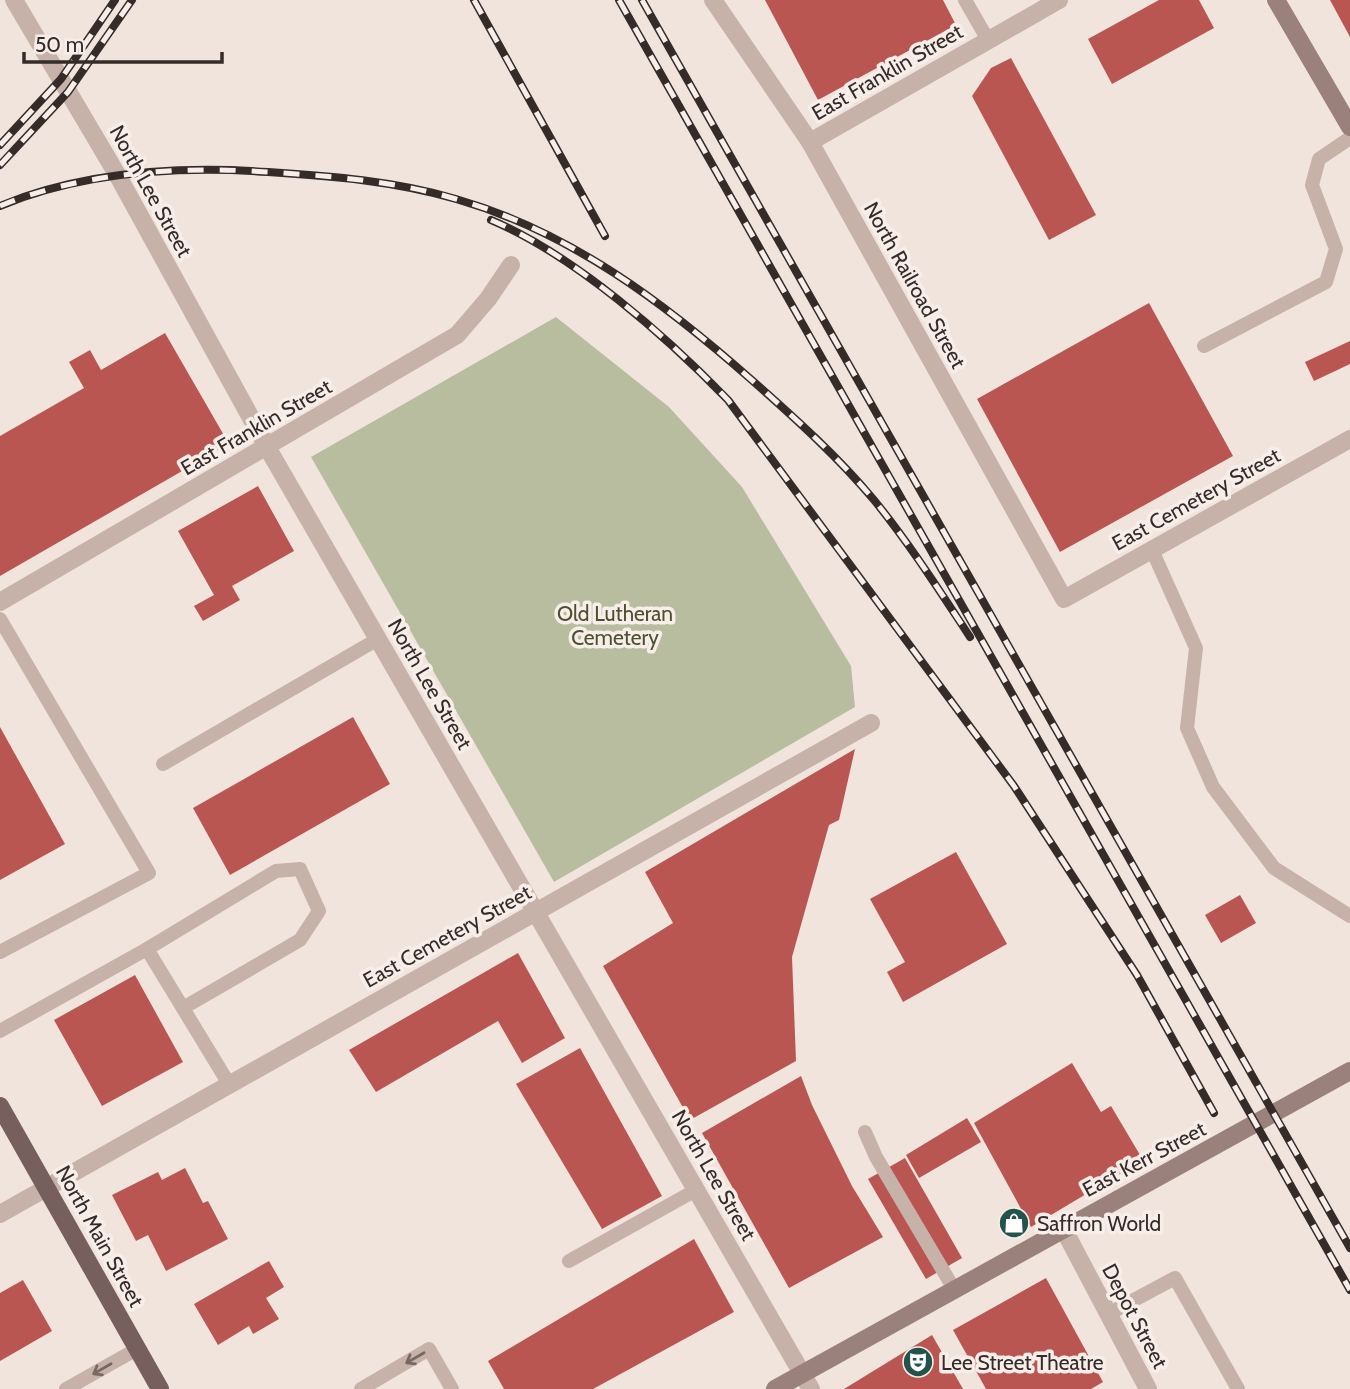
<svg xmlns="http://www.w3.org/2000/svg" width="1350" height="1389" font-family="Cabin,sans-serif">
  <rect width="100%" height="100%" fill="#f0e4dd"/>
  <path fill="#b9bd9f" d="M556,317L669,407L742,487L851,666L855,707L554,882L311,457Z"/>
  <g fill="#ba5651">
    <path d="M765,0H943L956,25L818,100Z"/>
    <path d="M1159,0H1199L1214,28L1112,84L1088,39Z"/>
    <path d="M1330,0H1350V37Z"/>
    <path d="M1011,58L1096,215L1049,240L972,96L991,68Z"/>
    <path d="M1149,303L1233,456L1060,552L977,399Z"/>
    <path d="M165,333L229,444L0,576V436L84,388L69,362L90,350L101,370Z"/>
    <path d="M1350,341V364L1314,381L1305,362Z"/>
    <path d="M258,486L294,551L232,586L240,600L203,621L194,606L214,595L178,531Z"/>
    <path d="M353,717L390,784L230,875L193,808Z"/>
    <path d="M0,727L65,844L0,880Z"/>
    <path d="M855,749L839,820L829,825L792,957L796,1061L690,1120L603,966L673,923L645,872Z"/>
    <path d="M956,852L1007,944L903,1002L887,972L905,962L870,899Z"/>
    <path d="M1240,895L1256,923L1221,943L1205,915Z"/>
    <path d="M518,953L565,1038L522,1063L498,1021L376,1092L349,1050Z"/>
    <path d="M135,975L183,1062L102,1106L54,1020Z"/>
    <path d="M580,1048L662,1196L602,1229L516,1084Z"/>
    <path d="M1072,1063L1101,1112L1111,1106L1143,1160L1031,1227L974,1123Z"/>
    <path d="M801,1076L812,1105L852,1186L883,1237L789,1288L702,1133Z"/>
    <path d="M967,1118L981,1142L919,1178L906,1155Z"/>
    <path d="M905,1158L962,1258L926,1279L868,1179Z"/>
    <path d="M185,1168L203,1203L208,1201L228,1239L166,1271L148,1235L136,1241L112,1195L158,1172L162,1180Z"/>
    <path d="M694,1239L734,1312L593,1389H504L488,1361Z"/>
    <path d="M269,1261L284,1287L266,1298L279,1319L253,1334L249,1326L218,1345L194,1304Z"/>
    <path d="M1046,1278L1103,1382L1091,1389H986L953,1330Z"/>
    <path d="M23,1280L52,1331L0,1361V1293Z"/>
    <path d="M932,1335L963,1389H844Z"/>
  </g>
  <g fill="none" stroke-linecap="round" stroke-linejoin="round">
    <g stroke="#c7b2aa" stroke-width="14">
      <path d="M965,0L988,40"/>
      <path d="M1204,346L1326,282L1336,249L1312,185L1319,159L1350,138"/>
      <path d="M1152,550L1196,648L1187,728L1213,787L1274,868L1350,916"/>
      <path d="M0,619L149,873L0,952"/>
      <path d="M163,764L378,639"/>
      <path d="M147,949L276,871L300,869L319,911L300,940L183,1008"/>
      <path d="M0,1031L147,949L229,1084"/>
      <path d="M865,1132L876,1157L954,1289"/>
      <path d="M569,1261L696,1190"/>
      <path d="M1108,1314L1175,1278L1238,1389"/>
      <path d="M66,1389L137,1349"/>
      <path d="M361,1389L429,1349L452,1389"/>
    </g>
    <g stroke="#c7b2aa" stroke-width="18">
      <path d="M14,0L118,176L267,447L811,1389"/>
      <path d="M713,0L810,142L1064,599L1350,439"/>
      <path d="M810,142L1059,0"/>
      <path d="M0,602L457,335L488,299L511,265"/>
      <path d="M0,1214L871,723"/>
      <path d="M1063,1228L1148,1389"/>
    </g>
    <g stroke="#9a817c" stroke-width="18">
      <path d="M1276,0L1350,127"/>
      <path d="M775,1389L1350,1071"/>
    </g>
    <path stroke="#765f5c" stroke-width="18" d="M0,1106L160,1389"/>
    <g stroke="#352b29" stroke-width="8">
      <g id="rail">
        <path d="M474,0L605,236"/>
        <path d="M619,0L1350,1290"/>
        <path d="M642,0L1350,1248"/>
        <path d="M0,145L61,79L115,0"/>
        <path d="M0,165L68,92L132,0"/>
        <path d="M0,206C82,172 180,166 268,172C331,176 395,181 456,199C571,232 666,304 754,382C796,419 838,457 874,500C909,543 939,590 970,637"/>
        <path d="M491,220C574,255 666,336 728,400L1014,786L1137,975L1214,1113"/>
      </g>
    </g>
    <use href="#rail" stroke="#f8eee9" stroke-width="5" stroke-dasharray="16" stroke-linecap="butt"/>
  </g>
  <defs><path id="oneway-shaft" d="M-6 0H5M1.5-3L5.5 0L1.5 3" fill="none" stroke-width="1.6" stroke-linecap="round" stroke-linejoin="round" transform="scale(1.75)"/></defs>
  <g stroke="#776863">
    <use href="#oneway-shaft" transform="translate(415 1358) rotate(150)"/>
    <use href="#oneway-shaft" transform="translate(102 1369) rotate(150)"/>
  </g>
  <defs>
    <g id="shop-disc" transform="scale(1.575)"><circle r="9.5" fill="#22534d" stroke="#f8eee9"/><path d="M-5-2.5h2.3a2.7 3.5 0 0 1 5.4 0H5L5.5 6h-11ZM-1.5-2.5h3a1.5 2.3 0 0 0-3 0Z" fill="#fff"/></g>
    <g id="theatre-disc" transform="scale(1.575)"><circle r="9.5" fill="#22534d" stroke="#f8eee9"/><path d="M-5-5.5Q0-4 5-5.5V0Q5 5 0 6Q-5 5-5 0ZM-3.3-2.5H-1v1.5H-3.3ZM1-2.5H3.3v1.5H1ZM-2.8 1Q0 5.5 2.8 1Z" fill="#fff"/></g>
  </defs>
  <g fill-rule="evenodd">
    <use href="#shop-disc" x="1014" y="1223"/>
    <use href="#theatre-disc" x="918" y="1362"/>
  </g>
  <g text-anchor="middle" dominant-baseline="central" stroke-width="7" stroke-linejoin="round" paint-order="stroke">
    <g font-size="21" fill="#352b29" stroke="#f8eee9">
      <text transform="translate(887 72) rotate(-30)">East Franklin Street</text>
      <text transform="translate(151 191) rotate(61)">North Lee Street</text>
      <text transform="translate(915 285) rotate(61)">North Railroad Street</text>
      <text transform="translate(256 427) rotate(-30)">East Franklin Street</text>
      <text transform="translate(1196 499) rotate(-29)">East Cemetery Street</text>
      <text transform="translate(430 684) rotate(60)">North Lee Street</text>
      <text transform="translate(447 936) rotate(-29)">East Cemetery Street</text>
      <text transform="translate(1144 1159) rotate(-28)">East Kerr Street</text>
      <text transform="translate(714 1175) rotate(60)">North Lee Street</text>
      <text transform="translate(100 1236) rotate(61)">North Main Street</text>
      <text transform="translate(1135 1316) rotate(62)">Depot Street</text>
    </g>
    <g font-size="21" fill="#4b512f" stroke="#f8eee9">
      <text x="615" y="613">Old Lutheran<tspan x="615" dy="24">Cemetery</tspan></text>
    </g>
    <g font-size="21" fill="#352b29" stroke="#f8eee9" text-anchor="start">
      <text x="1037" y="1223">Saffron World</text>
      <text x="941" y="1362">Lee Street Theatre</text>
    </g>
  </g>
  <path d="M24 52v10h198v-10" fill="none" stroke="#352b29" stroke-width="3.5"/>
  <text x="35" y="52" font-size="21" fill="#352b29" stroke="#f8eee9" stroke-width="5" paint-order="stroke">50 m</text>
</svg>
